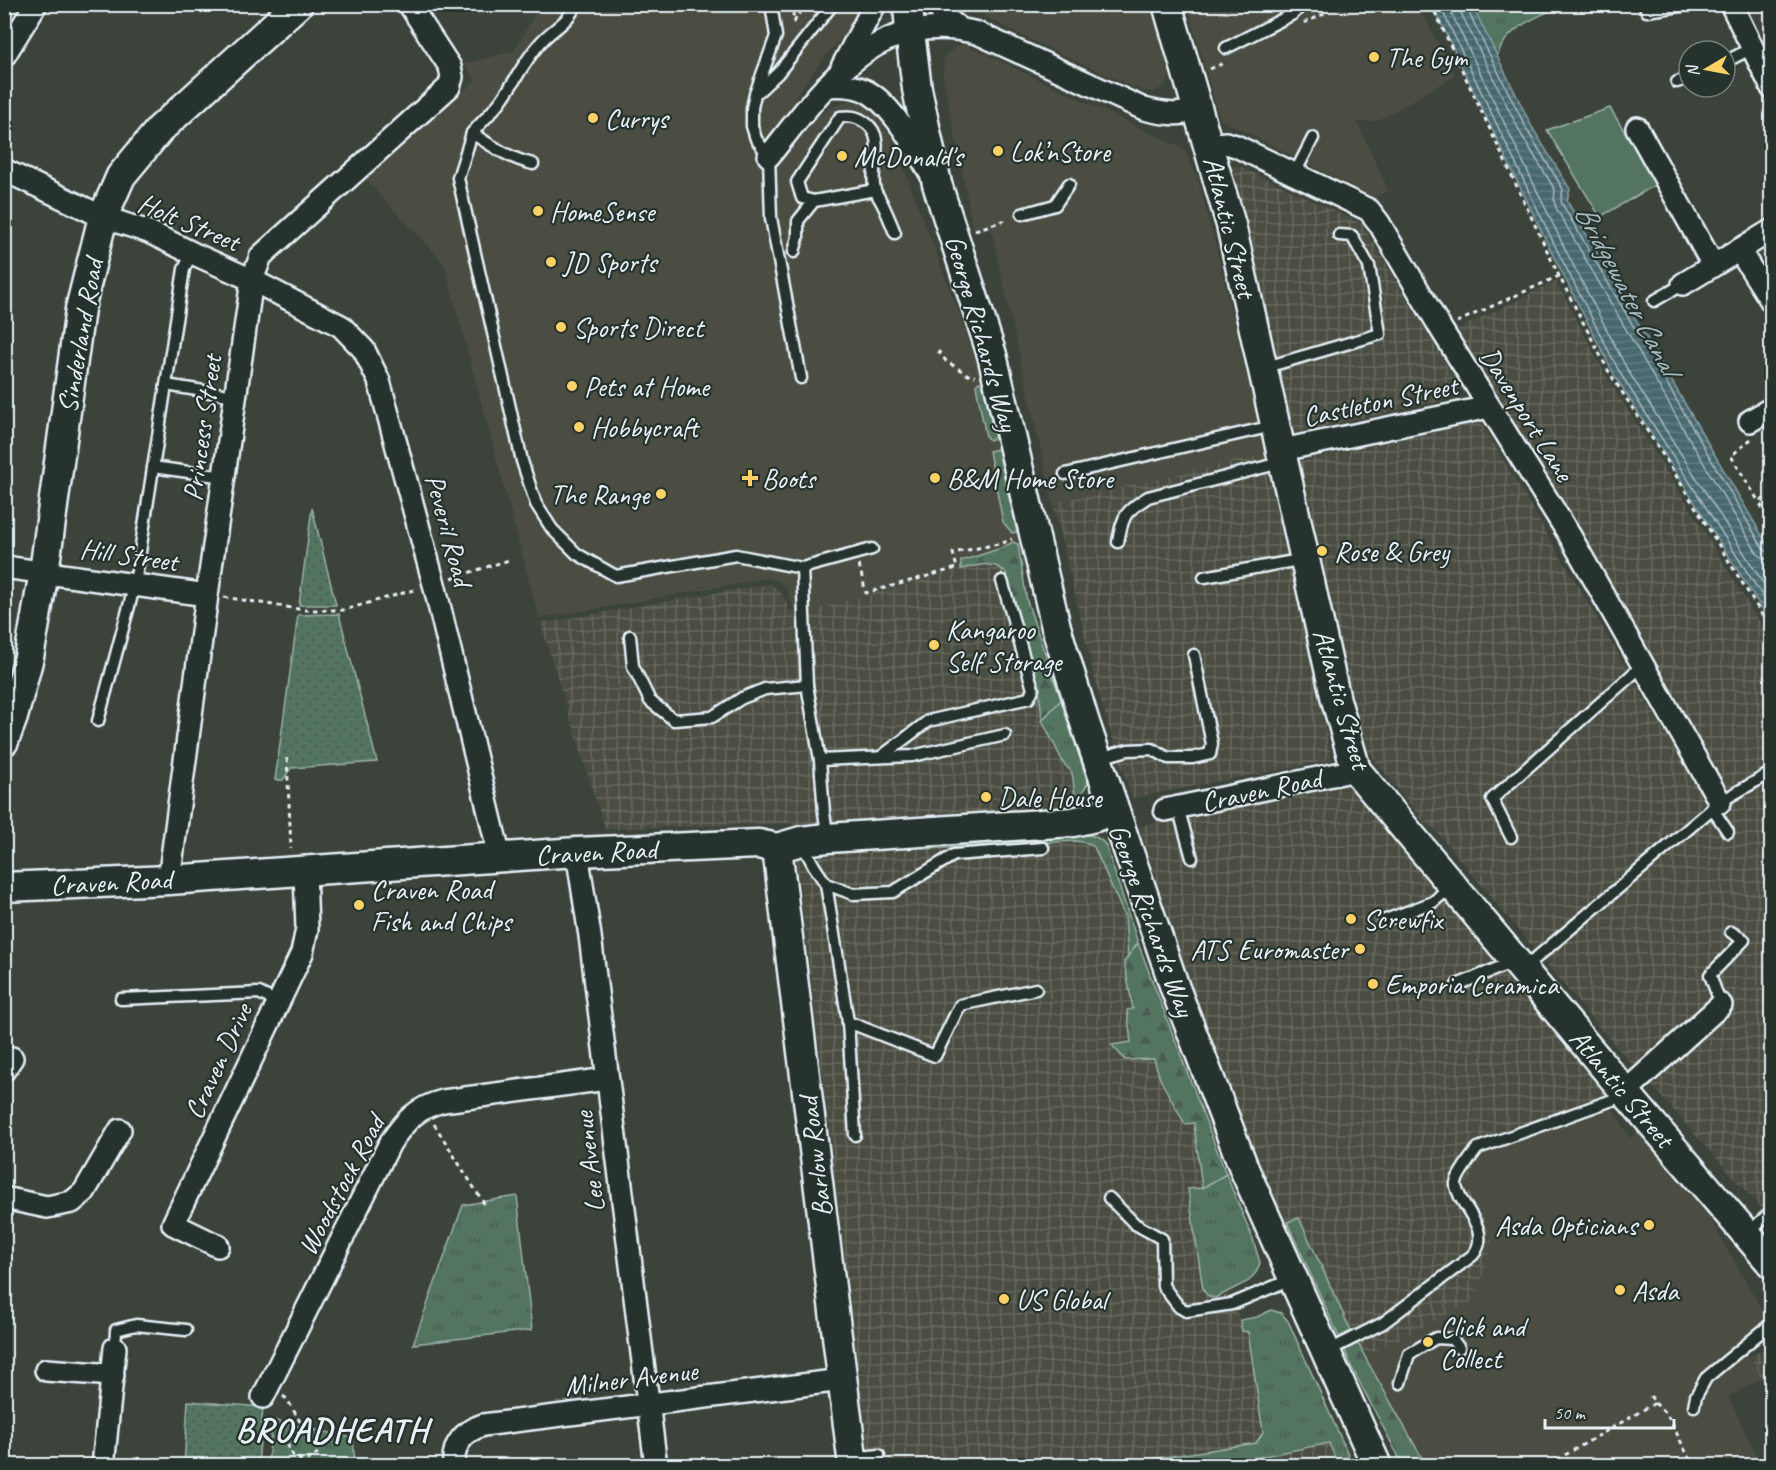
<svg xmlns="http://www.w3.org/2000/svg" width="1776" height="1470" font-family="Caveat,sans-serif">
  <defs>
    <pattern id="industrial-grid" width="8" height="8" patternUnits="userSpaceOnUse" patternTransform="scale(1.5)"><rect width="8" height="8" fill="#4c4e43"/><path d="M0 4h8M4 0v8" fill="none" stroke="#66685f"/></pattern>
    <pattern id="grass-tufts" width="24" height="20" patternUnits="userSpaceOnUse" patternTransform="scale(1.5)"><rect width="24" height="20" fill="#52745e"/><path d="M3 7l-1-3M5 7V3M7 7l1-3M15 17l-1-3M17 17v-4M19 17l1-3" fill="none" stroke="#4b5c53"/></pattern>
    <pattern id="forest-firs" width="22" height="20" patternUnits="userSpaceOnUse" patternTransform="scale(1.5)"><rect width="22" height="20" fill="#52745e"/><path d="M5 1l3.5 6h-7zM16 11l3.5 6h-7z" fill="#4b5c53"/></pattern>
    <pattern id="garden-dots" width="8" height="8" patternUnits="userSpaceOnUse" patternTransform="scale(1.5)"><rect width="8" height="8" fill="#52745e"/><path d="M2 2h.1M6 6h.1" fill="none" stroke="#4b5c53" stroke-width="1.8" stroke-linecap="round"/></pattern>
    <pattern id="water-rules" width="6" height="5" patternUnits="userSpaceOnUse" patternTransform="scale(1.5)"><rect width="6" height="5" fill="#47686d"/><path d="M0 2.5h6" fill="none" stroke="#627e83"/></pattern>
  </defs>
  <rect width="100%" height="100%" fill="#3c433a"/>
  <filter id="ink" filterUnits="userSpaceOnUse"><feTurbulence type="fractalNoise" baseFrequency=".0167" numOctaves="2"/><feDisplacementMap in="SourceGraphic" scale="12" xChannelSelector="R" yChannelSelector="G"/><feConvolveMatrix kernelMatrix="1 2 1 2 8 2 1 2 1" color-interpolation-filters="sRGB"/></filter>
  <g filter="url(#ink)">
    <g fill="#4c4e43">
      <path d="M540,5H863L847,32L826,55L795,96L822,115L829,108L848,101L859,102L866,104L873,109L881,121L894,144L967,334L981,377L1018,533L1012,563L821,608L794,611L788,590L780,582L768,578L606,607L539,618L444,263L366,180L476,80L464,64L514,51Z"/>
      <path d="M964,5H1151L1170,70L1169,80L1162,88L1153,92L1142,91L1029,39Z"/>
      <path d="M1187,5H1418L1455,76L1377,121L1357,122L1389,191L1374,197L1220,119Z"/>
      <path d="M964,44L1184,149L1197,177L1216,247L1265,454L1053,503L991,229L974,233L943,75L944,57L954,48Z"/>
      <path d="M1611,1106L1630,1138L1639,1131L1708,1215L1767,1319L1741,1342L1761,1378L1728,1397L1761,1465H1409L1350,1364L1493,1238L1467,1186L1481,1154Z"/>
    </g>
    <g fill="url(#industrial-grid)">
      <path d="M1234,166L1241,167L1362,224L1447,366L1457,384L1458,397L1290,434L1230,167Z"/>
      <path d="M1556,281L1605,374L1695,516L1771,641V1219L1597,1025L1434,828L1427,826L1367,750L1325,589L1296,462L1481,422L1701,794L1720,784L1458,329Z"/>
      <path d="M1265,454L1332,760L1132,798L1099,696L1053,503Z"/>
      <path d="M1012,563L1114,894L1124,916L1248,1253L1228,1294L1240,1320L1280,1326L1338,1465H870L792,823L605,829L540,622L556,621L673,600L771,584L783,595L789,610L794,611L821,608L982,564Z"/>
      <path d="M1339,784L1352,789L1607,1093L1601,1098L1604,1108L1481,1155L1467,1186L1493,1238L1476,1299L1350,1364L1343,1344L1264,1173L1198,1004L1139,826Z"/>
      <path d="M1771,1346V1399L1750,1356Z"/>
    </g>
    <g fill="url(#grass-tufts)" stroke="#9db2ab" stroke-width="1.5">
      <path d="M1472,5H1564C1539,16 1506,27 1497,56Z"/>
      <path d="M979,382L983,383L995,438L990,440L986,437L976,385Z"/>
      <path d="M998,449L1017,532L1012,533L1003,522L989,451Z"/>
      <path d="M1061,700L1088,783L1076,802L1072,772L1064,764L1042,720Z"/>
      <path d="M1064,835C1079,835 1097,831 1106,846L1138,943L1128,957L1125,917L1094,847L1088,843L1076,841L925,849L924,844Z"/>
      <path d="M1226,1174L1253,1239L1260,1263L1257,1271L1249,1281L1215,1298C1208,1297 1206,1295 1203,1289L1188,1189L1202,1188Z"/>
      <path d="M517,1196L532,1330L413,1344L463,1205Z"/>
      <path d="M1271,1310L1281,1313L1288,1321L1353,1465H1338L1329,1443L1220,1465H1112L1256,1443L1263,1432L1248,1332L1242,1331L1240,1320L1257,1317Z"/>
      <path d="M272,1420L353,1438L355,1465H268Z"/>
    </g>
    <g fill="url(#forest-firs)" stroke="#9db2ab" stroke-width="1.5">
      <path d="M1013,542L1018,544L1027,601L1061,700L1042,720L1039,689L1006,573C994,560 978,565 961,569V561L1002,548Z"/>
      <path d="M1138,943L1226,1174L1202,1188L1194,1123L1185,1124L1160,1079L1154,1059L1125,1060L1112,1045L1131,1042L1127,1010L1133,1009L1124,962Z"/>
      <path d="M1299,1218L1351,1331L1339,1337L1287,1222Z"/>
      <path d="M1358,1343L1365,1357L1426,1465H1403L1350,1364L1345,1350Z"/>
    </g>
    <path fill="#52745e" stroke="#9db2ab" stroke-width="1.5" d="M1610,108L1657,184L1600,217L1547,130Z"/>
    <g fill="url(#garden-dots)" stroke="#9db2ab" stroke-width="1.5">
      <path d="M312,508L336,605H299Z"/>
      <path d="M339,614L377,762L291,768L283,780H275L298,615Z"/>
      <path d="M188,1401L263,1407L258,1465L184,1466Z"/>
    </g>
    <path fill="url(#water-rules)" stroke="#879fa5" stroke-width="1.5" d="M1432,5H1472L1532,127L1570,189L1567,201L1699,428L1771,551V623L1615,376L1555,259Z"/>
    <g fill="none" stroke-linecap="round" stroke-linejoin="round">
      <g stroke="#a8bac0" stroke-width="1.5">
        <path d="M1439,4L1560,256L1620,373L1772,611"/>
        <path d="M1447,4L1567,253L1627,369L1772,597"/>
        <path d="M1459,4L1461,13L1521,134L1555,190L1554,200L1556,208L1687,435L1757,553L1763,558L1772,560"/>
        <path d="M1467,4V9L1527,130L1563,189L1561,200L1562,204L1750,526L1764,550L1772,552"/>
      </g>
      <g stroke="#e8f1f8" stroke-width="15">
        <g id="lane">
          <path d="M771,4L776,36L755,94L752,108V126L756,139L769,156L771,218L801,378"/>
          <path d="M1644,4L1647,11L1694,4"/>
          <path d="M1226,48L1293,14L1297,10L1298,4"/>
          <path d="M1725,62L1752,48"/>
          <path d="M1677,82L1689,78"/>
          <path d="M759,91L778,73L833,4"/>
          <path d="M472,133C481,123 491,113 500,102C515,82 525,59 542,41C554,28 569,22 576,4"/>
          <path d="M533,164C510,159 492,146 472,133L458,178L522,461L536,504L552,529L577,554L616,576L736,555L802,568"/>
          <path d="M1294,175L1313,138"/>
          <path d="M875,190L814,201L802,198L797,182L840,117C851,116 857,116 866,123C888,139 868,169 875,190C877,195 880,199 882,203C887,213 891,223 895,233"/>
          <path d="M1022,214L1055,205L1069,184"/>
          <path d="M794,252L798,237V221L814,201"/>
          <path d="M1654,301L1683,284"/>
          <path d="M1263,368L1380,334L1369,266L1352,236L1339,235"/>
          <path d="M166,385L235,396"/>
          <path d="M153,467L224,477"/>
          <path d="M1065,474L1273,426"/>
          <path d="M1118,542C1123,514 1125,512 1148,497L1284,462"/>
          <path d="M1204,577L1305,559"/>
          <path d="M630,636L633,666L650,701L674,720L712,717L742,698L765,689L807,685"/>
          <path d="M98,721L135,584L184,269L192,253"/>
          <path d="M882,756L928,721L1029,698L1033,689L1002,581"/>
          <path d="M1099,758L1128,750L1152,749L1168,758H1192L1210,754L1212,744L1194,655"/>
          <path d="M820,760L912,756L1005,735"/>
          <path d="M1178,807L1192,858"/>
          <path d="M1712,808L1728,832"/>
          <path d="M1511,837L1492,799L1643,665"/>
          <path d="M828,838L824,813L820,760L807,685L802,568L872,549"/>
          <path d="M801,842L814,866L826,884L853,894L893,892L954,855L1043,848"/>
          <path d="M826,884L848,1022L855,1135"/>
          <path d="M1383,921L1433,902L1452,886"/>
          <path d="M1523,969L1720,802L1772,772"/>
          <path d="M1457,985L1513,962"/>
          <path d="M121,999L259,993L277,1002"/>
          <path d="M1721,1005L1710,975L1744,940L1731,932"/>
          <path d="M848,1022L935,1056L960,1005L1036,989"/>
          <path d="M1109,1198L1135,1224L1162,1239L1163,1286L1179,1307L1186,1311L1232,1304L1292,1279"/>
          <path d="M1747,1234L1772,1211"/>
          <path d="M115,1348L116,1330L136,1325L186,1330"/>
          <path d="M1326,1352L1383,1323L1473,1255C1489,1235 1471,1216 1460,1197C1459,1193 1455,1188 1456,1183C1457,1176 1473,1154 1478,1148L1618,1098L1625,1093"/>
          <path d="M1400,1383L1409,1354L1436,1338L1452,1339L1459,1348"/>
          <path d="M1694,1406L1696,1396L1706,1378L1772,1323"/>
          <path d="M852,1458L879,1455"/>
        </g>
      </g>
      <g stroke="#e8f1f8" stroke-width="26">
        <g id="street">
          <path d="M936,4L946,18L960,29"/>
          <path d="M1731,4L1772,88"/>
          <path d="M4,56L36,4"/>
          <path d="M842,67L875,4"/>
          <path d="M826,86C839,85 852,85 864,90C891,102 914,146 929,171"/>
          <path d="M1637,128L1713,265"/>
          <path d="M1209,145L1226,143L1236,146L1369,210L1379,223L1441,329L1570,536L1720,802"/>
          <path d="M769,156C824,87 875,8 977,33L1144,109C1164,114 1179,116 1199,110"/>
          <path d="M4,170L103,217L149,232L192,253L252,280L341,326L364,350L379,381L434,584L500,858"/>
          <path d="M1739,250L1772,302"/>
          <path d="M1683,284L1772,230"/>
          <path d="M1750,421L1772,408"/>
          <path d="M1282,450L1489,407"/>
          <path d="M4,567L207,595"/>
          <path d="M1165,810L1356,770"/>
          <path d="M577,852L590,936L656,1466"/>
          <path d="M169,880L207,595L252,280L261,256L449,87L452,77L450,67L409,4"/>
          <path d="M4,1070L12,1058"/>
          <path d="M1625,1092L1721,1005"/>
          <path d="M4,1198L47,1207L72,1202L84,1192L120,1130"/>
          <path d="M218,1246L173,1224L302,953L307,929L305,871"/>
          <path d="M46,1370L113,1375"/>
          <path d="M263,1397L390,1143C405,1121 416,1108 443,1101L607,1079"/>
          <path d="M103,1466L115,1348"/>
          <path d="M454,1466C452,1445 464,1431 483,1425L842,1380"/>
        </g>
      </g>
      <g stroke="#e8f1f8" stroke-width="33">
        <g id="secondary">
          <path d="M908,4L910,32L917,89L937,184L992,355L1056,627L1085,723L1175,988L1245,1171L1377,1466"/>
          <path d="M1167,4L1231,225L1336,700L1356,770L1625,1092L1772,1264"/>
          <path d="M4,741L13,717L29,657L44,572L80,309L103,217L121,176L160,129L298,4"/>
          <path d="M777,848L853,1466"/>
          <path d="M4,887L169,880L577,852L758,844L777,848L801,841L828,838L1073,822L1095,817L1113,810"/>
        </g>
      </g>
      <g stroke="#e8f1f8" stroke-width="3" stroke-dasharray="4.5 4.5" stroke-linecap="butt">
        <path d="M792,4L794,22L805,4"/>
        <path d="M1431,4L1559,276L1609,372L1670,466L1772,631"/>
        <path d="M1304,23L1326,13L1322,4"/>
        <path d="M1210,69L1226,62"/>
        <path d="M975,230L1009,219"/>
        <path d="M1457,322L1559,276"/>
        <path d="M938,351L946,361L970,376H975"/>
        <path d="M1751,439L1731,456L1759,502"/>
        <path d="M1772,494L1759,502L1772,524"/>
        <path d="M859,565L866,593L957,568L953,553L1003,543L1012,539"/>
        <path d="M452,578L512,559"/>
        <path d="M224,597L304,610H344L417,589"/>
        <path d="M287,758L291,849"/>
        <path d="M434,1124L485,1205"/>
        <path d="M283,1396L287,1399L303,1427"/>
        <path d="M1655,1403L1666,1414L1670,1420L1693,1466"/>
        <circle cx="304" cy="1444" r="16"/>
        <path d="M1552,1466L1553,1462L1655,1403L1649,1394"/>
      </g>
      <use href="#lane" stroke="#26332d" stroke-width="10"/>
      <use href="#street" stroke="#26332d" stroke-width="21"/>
      <use href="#secondary" stroke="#26332d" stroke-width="28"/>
    </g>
  </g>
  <g fill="#ffd166" stroke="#26332d" stroke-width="2">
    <circle cx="1374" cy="57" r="6"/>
    <circle cx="593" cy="118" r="6"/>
    <circle cx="998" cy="151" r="6"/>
    <circle cx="842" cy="156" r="6"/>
    <circle cx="538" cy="211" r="6"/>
    <circle cx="551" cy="262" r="6"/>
    <circle cx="561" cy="327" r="6"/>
    <circle cx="572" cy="386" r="6"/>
    <circle cx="579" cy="427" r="6"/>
    <path d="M747 469h6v6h6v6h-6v6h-6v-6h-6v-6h6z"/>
    <circle cx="935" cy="478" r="6"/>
    <circle cx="661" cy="494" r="6"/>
    <circle cx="1322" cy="551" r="6"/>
    <circle cx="934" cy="645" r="6"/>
    <circle cx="986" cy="797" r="6"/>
    <circle cx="359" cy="905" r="6"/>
    <circle cx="1351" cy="919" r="6"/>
    <circle cx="1360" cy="949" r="6"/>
    <circle cx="1373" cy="984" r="6"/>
    <circle cx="1649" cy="1225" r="6"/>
    <circle cx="1620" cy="1290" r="6"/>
    <circle cx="1004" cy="1299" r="6"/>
    <circle cx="1428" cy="1342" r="6"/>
  </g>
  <g text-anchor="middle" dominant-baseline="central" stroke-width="4.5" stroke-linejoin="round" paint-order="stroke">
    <g font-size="28" fill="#e8f1f8" stroke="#26332d" text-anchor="start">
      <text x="1386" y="57">The Gym</text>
      <text x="605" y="118">Currys</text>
      <text x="1010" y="151">Lok’nStore</text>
      <text x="854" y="156">McDonald's</text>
      <text x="550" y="211">HomeSense</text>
      <text x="563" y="262">JD Sports</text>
      <text x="573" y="327">Sports Direct</text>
      <text x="584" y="386">Pets at Home</text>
      <text x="591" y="427">Hobbycraft</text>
      <text x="762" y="478">Boots</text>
      <text x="947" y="478">B&amp;M Home Store</text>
      <text x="649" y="494" text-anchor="end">The Range</text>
      <text x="1334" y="551">Rose &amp; Grey</text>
      <text x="946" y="629">Kangaroo<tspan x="946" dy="32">Self Storage</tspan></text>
      <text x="998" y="797">Dale House</text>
      <text x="371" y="889">Craven Road<tspan x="371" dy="32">Fish and Chips</tspan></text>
      <text x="1363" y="919">Screwfix</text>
      <text x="1348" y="949" text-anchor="end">ATS Euromaster</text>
      <text x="1385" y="984">Emporia Ceramica</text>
      <text x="1637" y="1225" text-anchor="end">Asda Opticians</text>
      <text x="1632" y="1290">Asda</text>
      <text x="1016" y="1299">US Global</text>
      <text x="1440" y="1326">Click and<tspan x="1440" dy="32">Collect</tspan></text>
    </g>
    <g font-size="28" fill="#e8f1f8" stroke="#26332d">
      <text transform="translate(189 222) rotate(23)">Holt Street</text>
      <text transform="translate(1230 227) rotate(76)">Atlantic Street</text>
      <text transform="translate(982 333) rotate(74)">George Richards Way</text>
      <text transform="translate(80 336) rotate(-80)">Sinderland Road</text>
      <text transform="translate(1380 401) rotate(-12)">Castleton Street</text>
      <text transform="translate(1527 414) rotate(58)">Davenport Lane</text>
      <text transform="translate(202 428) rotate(-82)">Princess Street</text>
      <text transform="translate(449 530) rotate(75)">Peveril Road</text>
      <text transform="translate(129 555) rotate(8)">Hill Street</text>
      <text transform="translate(1342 699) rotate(74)">Atlantic Street</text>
      <text transform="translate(1261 790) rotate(-12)">Craven Road</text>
      <text transform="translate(596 852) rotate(-3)">Craven Road</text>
      <text transform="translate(111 882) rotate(-3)">Craven Road</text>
      <text transform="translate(1152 920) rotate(70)">George Richards Way</text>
      <text transform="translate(218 1061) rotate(-65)">Craven Drive</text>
      <text transform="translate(1622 1088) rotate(50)">Atlantic Street</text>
      <text transform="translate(815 1157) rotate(-97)">Barlow Road</text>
      <text transform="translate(589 1162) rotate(-97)">Lee Avenue</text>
      <text transform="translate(341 1185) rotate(-62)">Woodstock Road</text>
      <text transform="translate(631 1378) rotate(-7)">Milner Avenue</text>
    </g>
    <g font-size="30" font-style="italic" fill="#a8bac0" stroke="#26332d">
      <text transform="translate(1627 289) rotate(62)">Bridgewater Canal</text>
    </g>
    <g font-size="34" font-weight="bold" letter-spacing="1.5" fill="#e8f1f8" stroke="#26332d">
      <text x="332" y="1429">BROADHEATH</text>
    </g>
  </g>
  <rect width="1776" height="1470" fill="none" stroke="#26332d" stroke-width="24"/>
  <rect x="12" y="12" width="1752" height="1446" fill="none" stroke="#e8f1f8" stroke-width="2" filter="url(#ink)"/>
  <g transform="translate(1707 69) rotate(260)"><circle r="28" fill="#26332d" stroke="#747f7e" stroke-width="1.5"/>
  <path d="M0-4.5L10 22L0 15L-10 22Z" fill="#ffd166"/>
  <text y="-9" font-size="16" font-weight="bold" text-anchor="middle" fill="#e8f1f8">N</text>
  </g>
  <path d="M1545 1419v9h129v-9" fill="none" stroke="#e8f1f8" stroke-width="3"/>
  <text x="1554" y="1419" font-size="18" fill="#e8f1f8" stroke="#26332d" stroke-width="4.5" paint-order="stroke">50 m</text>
</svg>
